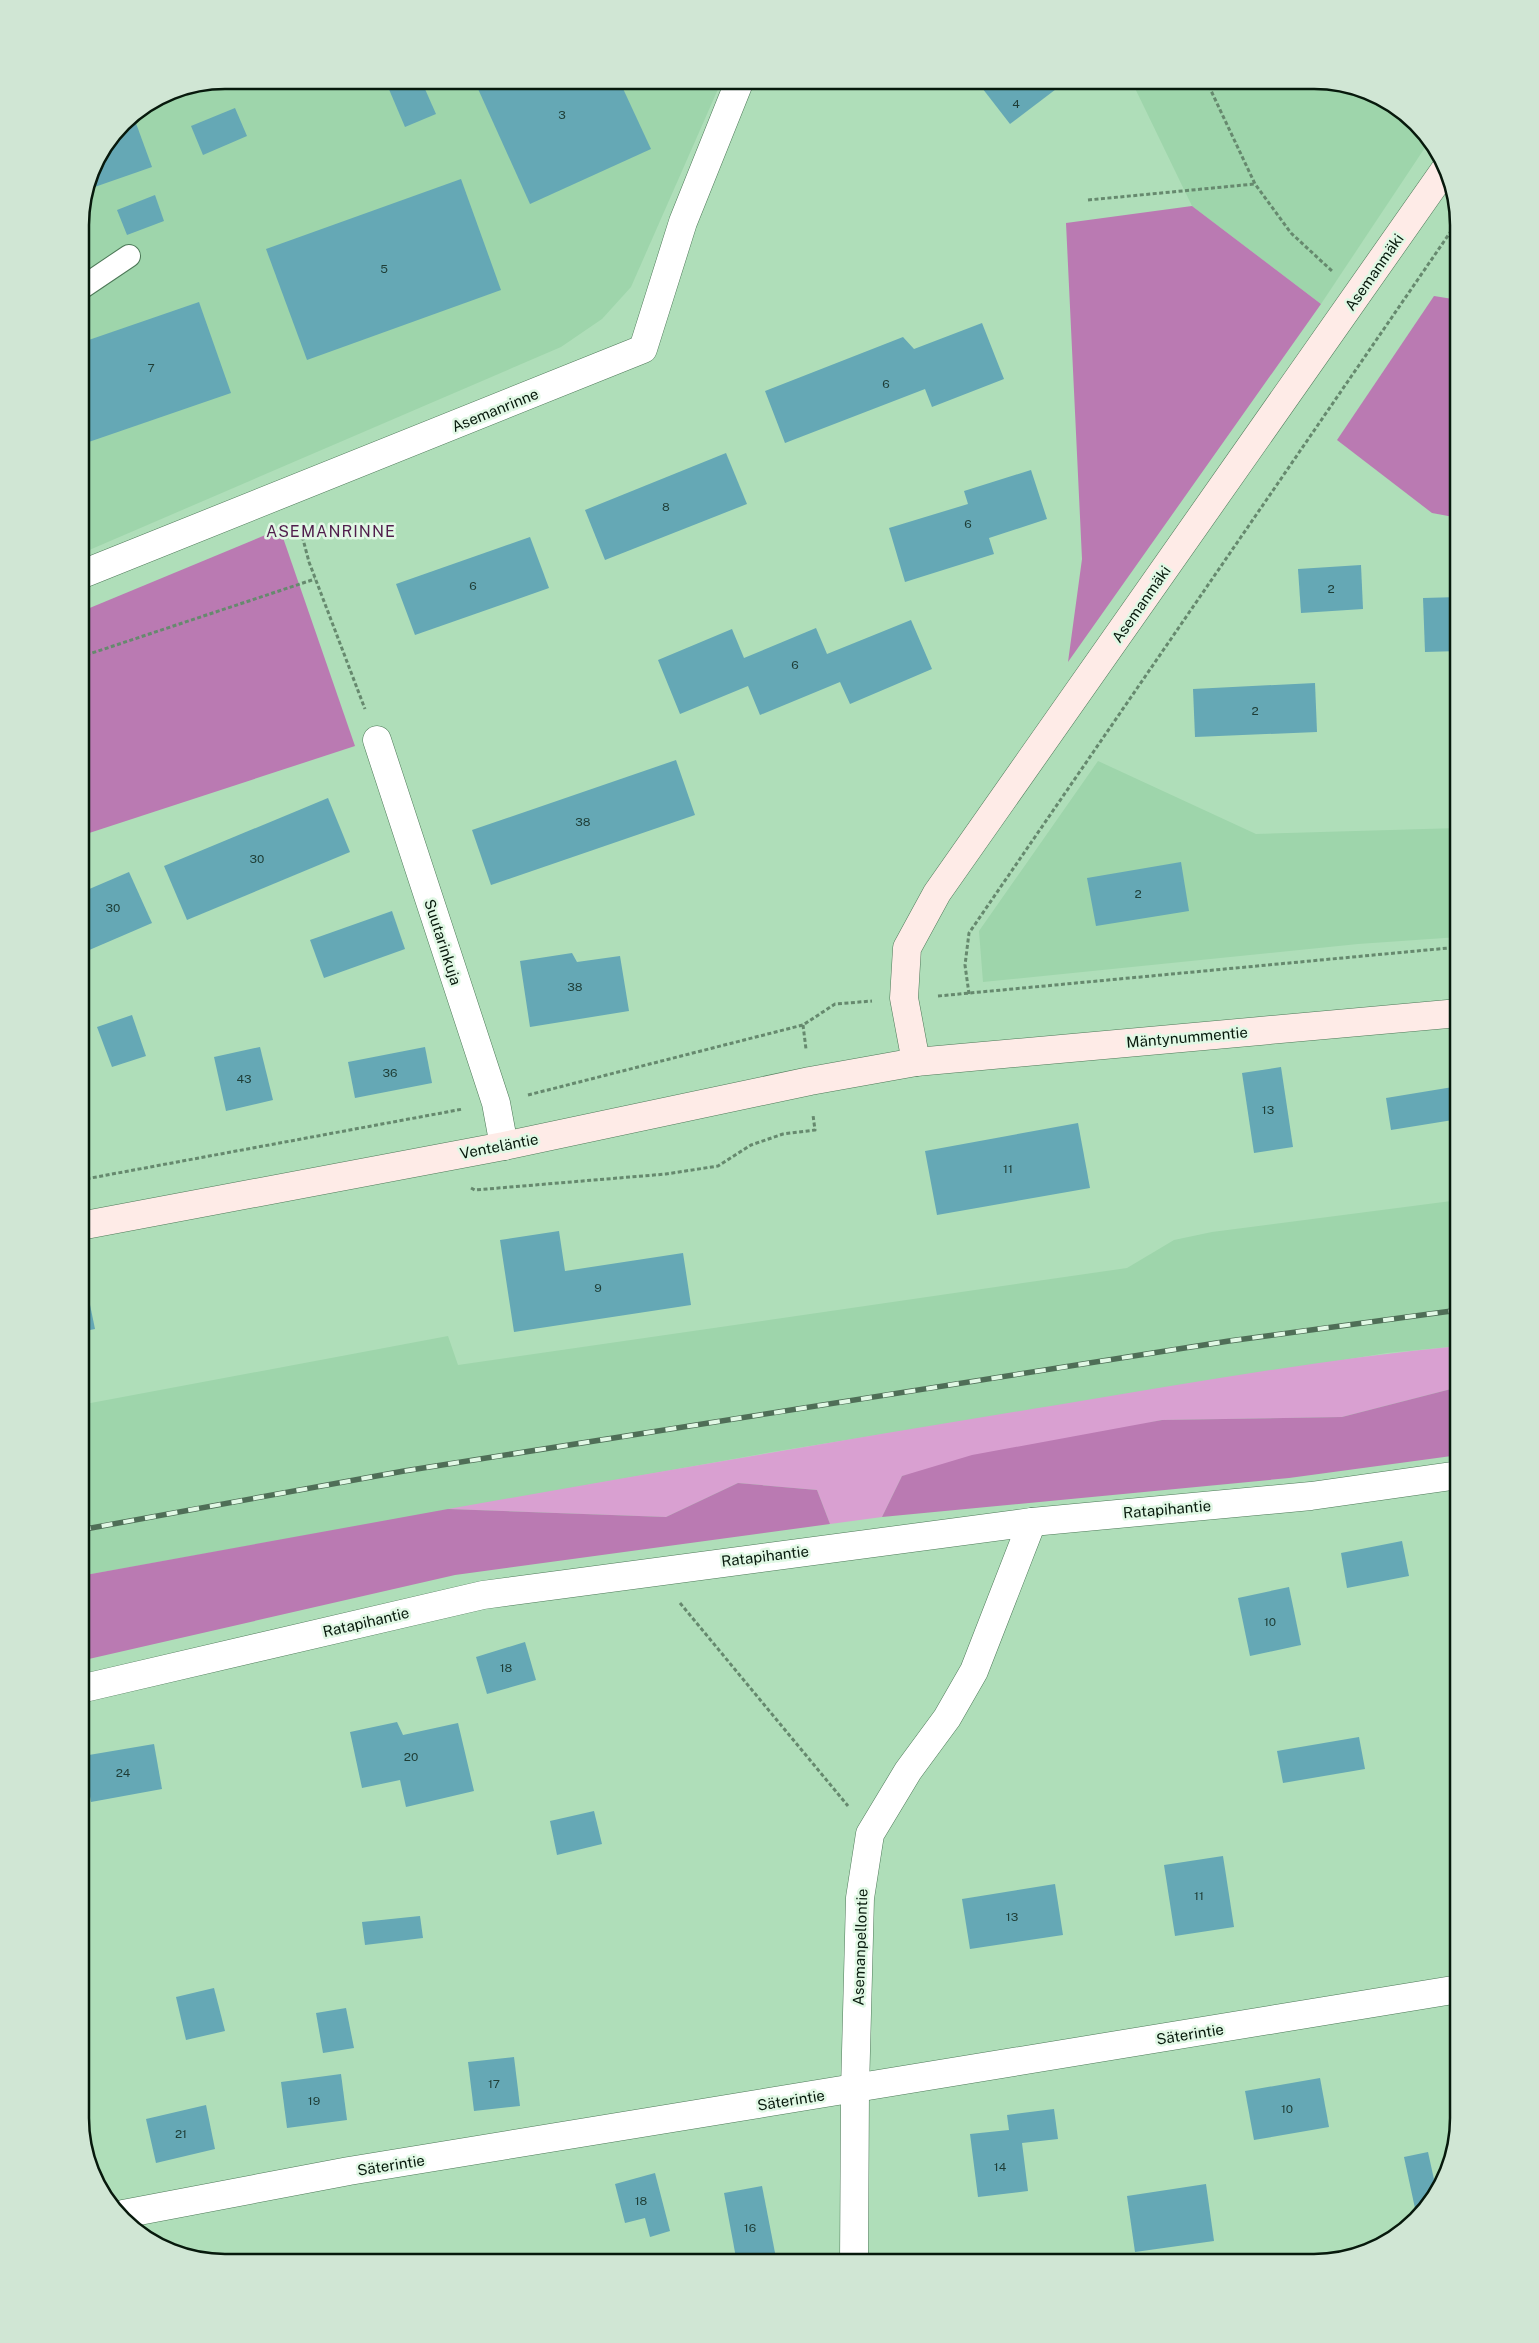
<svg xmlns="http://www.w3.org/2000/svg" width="1539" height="2343" font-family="'Public Sans',sans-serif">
  <rect width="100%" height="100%" fill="#afdeb9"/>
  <g fill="#9ed5ab">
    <path d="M225,80H722L631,287L602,319L561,347L80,554V216L91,169L123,122L170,91Z"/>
    <path d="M1131,80H1324L1394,104L1428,143L1321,304L1192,206Z"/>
    <path d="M1098,761L1256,834L1459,828V937L1358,944L983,982L979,931Z"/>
    <path d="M1459,1200V1346L1387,1353L772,1452L80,1576V1405L448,1336L458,1365L1127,1268L1174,1240L1212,1232Z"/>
  </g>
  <path fill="#d9a0d1" d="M1459,1346V1387L1342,1417L1162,1420L902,1476L882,1517L830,1524L817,1490L738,1483L666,1517L448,1509C651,1473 854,1438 1057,1405C1190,1383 1324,1359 1459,1346Z"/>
  <g fill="#ba7ab2">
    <path d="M1192,206L1321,304L1068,662L1082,559L1066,223Z"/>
    <path d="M1434,296L1459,300V518L1432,513L1337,440Z"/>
    <path d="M280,529L355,746L80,836V612Z"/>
    <path d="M1459,1387V1455L1289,1478L882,1517L902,1476L972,1455L1162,1420L1342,1417Z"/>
    <path d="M738,1483L817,1490L830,1524L455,1575L80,1661V1576L448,1509L666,1517Z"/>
  </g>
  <g fill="#65a8b5">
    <path d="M385,80H421L436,114L405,127Z"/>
    <path d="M474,80H619L651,149L530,204Z"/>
    <path d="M984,80H1068L1010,124L979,84Z"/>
    <path d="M235,108L247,136L203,155L191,126Z"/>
    <path d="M133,115L152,167L86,190L91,169L123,122Z"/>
    <path d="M461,179L501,290L307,360L266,249Z"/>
    <path d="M155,195L164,221L127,235L117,210Z"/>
    <path d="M199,302L231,393L80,445V343Z"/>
    <path d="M982,323L1004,379L932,407L925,389L785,443L765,391L903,337L914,349Z"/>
    <path d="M726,453L747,504L605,560L585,510Z"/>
    <path d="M1031,470L1047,519L989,538L994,554L905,582L889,528L968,504L964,491Z"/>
    <path d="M530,537L549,588L415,635L396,584Z"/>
    <path d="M1361,565L1363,609L1301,613L1298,569Z"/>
    <path d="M1459,597V651L1425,652L1423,598Z"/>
    <path d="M911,620L932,669L850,704L840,682L760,715L748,686L680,714L658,660L732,629L744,658L816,628L827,654Z"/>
    <path d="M1315,683L1317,732L1195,737L1193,689Z"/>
    <path d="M676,760L695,815L491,885L472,830Z"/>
    <path d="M328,798L350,852L187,920L164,866Z"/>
    <path d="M1456,847H1459V878H1457Z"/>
    <path d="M1181,862L1189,911L1096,926L1087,878Z"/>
    <path d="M129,872L152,923L80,954V893Z"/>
    <path d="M392,911L405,949L324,978L310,940Z"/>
    <path d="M572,953L577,962L620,956L629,1011L530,1027L520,961Z"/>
    <path d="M132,1015L146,1056L112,1067L97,1027Z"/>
    <path d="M260,1047L273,1100L226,1111L214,1057Z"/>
    <path d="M425,1047L432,1083L355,1098L348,1062Z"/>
    <path d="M1281,1067L1293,1147L1254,1153L1242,1073Z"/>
    <path d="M1459,1086V1119L1391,1130L1386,1098Z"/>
    <path d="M1078,1123L1090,1188L937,1215L925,1151Z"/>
    <path d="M559,1231L565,1271L683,1253L691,1305L514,1332L500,1240Z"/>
    <path d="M88,1295L95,1329L80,1332V1297Z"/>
    <path d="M1402,1541L1409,1576L1347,1588L1341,1553Z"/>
    <path d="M1289,1587L1301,1645L1250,1656L1238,1598Z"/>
    <path d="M525,1642L536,1680L487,1694L476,1657Z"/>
    <path d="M1459,1653V1677H1458L1453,1654Z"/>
    <path d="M397,1722L403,1735L458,1723L474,1791L406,1807L400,1780L362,1788L350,1732Z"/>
    <path d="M1359,1737L1365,1769L1283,1783L1277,1751Z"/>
    <path d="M154,1744L162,1789L91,1802L83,1756Z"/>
    <path d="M594,1811L602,1844L557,1855L550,1821Z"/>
    <path d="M1223,1856L1234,1927L1175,1936L1164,1865Z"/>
    <path d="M1055,1884L1063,1935L970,1949L962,1899Z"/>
    <path d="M420,1916L423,1938L365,1945L362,1922Z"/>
    <path d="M214,1988L225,2031L186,2040L176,1997Z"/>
    <path d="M346,2008L354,2048L323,2053L316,2013Z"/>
    <path d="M514,2057L520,2106L474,2111L468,2062Z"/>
    <path d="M341,2074L347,2120L287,2128L281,2082Z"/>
    <path d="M1320,2078L1329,2127L1254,2140L1245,2091Z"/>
    <path d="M206,2105L215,2149L156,2163L146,2119Z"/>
    <path d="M1054,2109L1058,2139L1022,2143L1028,2191L978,2197L970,2134L1009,2130L1007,2115Z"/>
    <path d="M1428,2152L1437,2193L1416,2213L1404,2157Z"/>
    <path d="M655,2173L670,2231L650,2237L645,2218L625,2223L615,2184Z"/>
    <path d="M1206,2184L1214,2241L1135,2252L1127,2196Z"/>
    <path d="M762,2186L777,2263H737L724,2193Z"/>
    <path d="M217,2254L219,2263L196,2256Z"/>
  </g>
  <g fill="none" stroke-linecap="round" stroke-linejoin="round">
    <g stroke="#4d7958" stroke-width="24">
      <path id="lane" d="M80,289L129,256"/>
    </g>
    <g stroke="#4d7958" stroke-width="29">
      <g id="street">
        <path d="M80,575L643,349L683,222L740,80"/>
        <path d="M377,740L496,1103L504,1146"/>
        <path d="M80,1689L483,1595L1032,1522L1311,1496L1459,1475"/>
        <path d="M123,2214L349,2171L1459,1989"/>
        <path d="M854,2263L855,2090L860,1898L870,1834L908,1771L947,1718L974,1671L1032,1522"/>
      </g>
    </g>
    <g stroke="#4d7958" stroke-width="29">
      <g id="secondary">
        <path d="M916,1062L904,998L907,948L937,893L1446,168"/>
        <path d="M80,1226L504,1146L810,1081L916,1062L1459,1013"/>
      </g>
    </g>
    <g stroke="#66896e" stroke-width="3" stroke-dasharray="4 2.5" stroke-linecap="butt">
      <path d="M1206,80L1255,184L1291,233L1332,271"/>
      <path d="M1088,200L1254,184"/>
      <path d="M299,524L309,562L365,709"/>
      <path d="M80,657L315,579"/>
      <path d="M969,994L965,965L969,933L1458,221"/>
      <path d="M938,996L1459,947"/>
      <path d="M803,1025L806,1049"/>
      <path d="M528,1095L803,1025L835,1004L872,1001"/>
      <path d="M80,1180L463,1109"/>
      <path d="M471,1188L475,1190L666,1174L718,1166L751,1145L783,1134L815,1130L813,1115"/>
      <path d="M680,1603L848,1806"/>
    </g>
    <use href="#lane" stroke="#fff" stroke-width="22"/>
    <use href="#street" stroke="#fff" stroke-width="28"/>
    <use href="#secondary" stroke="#feebe7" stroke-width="28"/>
    <g stroke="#4f6e57" stroke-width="5.5">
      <path id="rail" d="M80,1530L404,1471L1229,1341L1459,1310"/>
    </g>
    <use href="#rail" stroke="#e1f8e5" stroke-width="4" stroke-dasharray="11" stroke-linecap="butt"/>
  </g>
  <g text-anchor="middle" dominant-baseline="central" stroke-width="5" stroke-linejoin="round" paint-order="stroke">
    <g font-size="12" fill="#1e3d36">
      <text x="1016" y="104">4</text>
      <text x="562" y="115">3</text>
      <text x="384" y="269">5</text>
      <text x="151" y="368">7</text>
      <text x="886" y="384">6</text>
      <text x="666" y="507">8</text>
      <text x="968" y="524">6</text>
      <text x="473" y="586">6</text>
      <text x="1331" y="589">2</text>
      <text x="795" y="665">6</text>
      <text x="1255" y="711">2</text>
      <text x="583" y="822">38</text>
      <text x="257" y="859">30</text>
      <text x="1138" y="894">2</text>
      <text x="113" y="908">30</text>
      <text x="575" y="987">38</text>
      <text x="390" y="1073">36</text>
      <text x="244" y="1079">43</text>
      <text x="1268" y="1110">13</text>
      <text x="1008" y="1169">11</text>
      <text x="598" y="1288">9</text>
      <text x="1270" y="1622">10</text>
      <text x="506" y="1668">18</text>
      <text x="411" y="1757">20</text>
      <text x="123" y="1773">24</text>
      <text x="1199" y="1896">11</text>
      <text x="1012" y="1917">13</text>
      <text x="494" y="2084">17</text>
      <text x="314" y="2101">19</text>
      <text x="1287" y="2109">10</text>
      <text x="181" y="2134">21</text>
      <text x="1000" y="2167">14</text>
      <text x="641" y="2201">18</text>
      <text x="750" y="2228">16</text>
    </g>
    <g font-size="15" fill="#07190c" stroke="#e1f8e5">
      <text transform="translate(1374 272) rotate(-55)">Asemanmäki</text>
      <text transform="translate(495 410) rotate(-22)">Asemanrinne</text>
      <text transform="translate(1141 604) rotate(-55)">Asemanmäki</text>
      <text transform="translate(443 942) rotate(72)">Suutarinkuja</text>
      <text transform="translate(1187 1037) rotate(-5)">Mäntynummentie</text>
      <text transform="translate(499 1146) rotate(-11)">Venteläntie</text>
      <text transform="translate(1167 1509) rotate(-5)">Ratapihantie</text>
      <text transform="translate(765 1556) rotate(-7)">Ratapihantie</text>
      <text transform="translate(366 1622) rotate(-13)">Ratapihantie</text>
      <text transform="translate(860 1947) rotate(-88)">Asemanpellontie</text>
      <text transform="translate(1190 2034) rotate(-9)">Säterintie</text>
      <text transform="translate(791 2100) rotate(-9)">Säterintie</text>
      <text transform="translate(391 2165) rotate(-9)">Säterintie</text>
    </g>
    <g font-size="16" letter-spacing="1" fill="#501d4c" stroke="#e1f8e5">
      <text x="331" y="531">ASEMANRINNE</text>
    </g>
  </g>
  <path d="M0 0H1539V2343H0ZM225 89H1314A136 136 0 0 1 1450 225V2118A136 136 0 0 1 1314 2254H225A136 136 0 0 1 89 2118V225A136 136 0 0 1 225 89Z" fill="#d0e6d4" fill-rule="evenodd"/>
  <path fill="none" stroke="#07190c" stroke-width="2.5" d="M225 89H1314A136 136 0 0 1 1450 225V2118A136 136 0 0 1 1314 2254H225A136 136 0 0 1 89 2118V225A136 136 0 0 1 225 89Z"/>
</svg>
